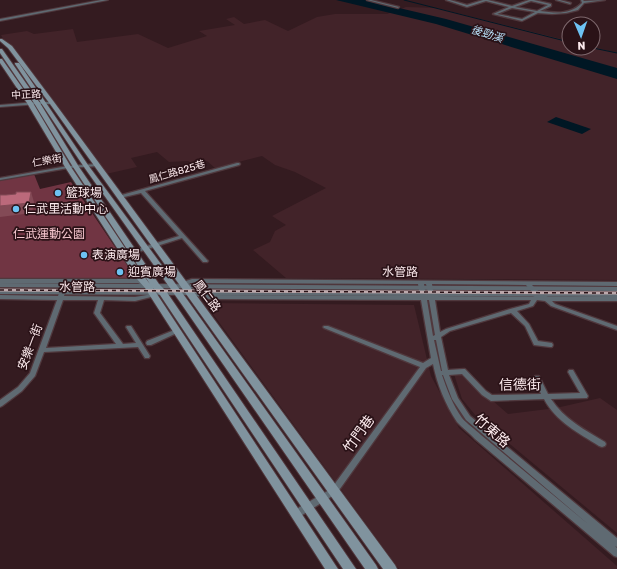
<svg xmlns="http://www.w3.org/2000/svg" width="617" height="569" font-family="Rubik,'Noto Sans TC',sans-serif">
  <rect width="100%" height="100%" fill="#341b20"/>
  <g fill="#422329">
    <path d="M406,7L437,8L569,41V48L593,47L617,53V280L286,278L253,250L270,242L275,231L286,225L272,216L326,188L295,172L275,165L262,156L215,168L207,161L194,164L188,161L169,162L157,152L131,158L137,167L106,174L7,46L1,35L27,31L34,34L73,29L77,42L138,34L168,48L207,36L199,31L235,25L226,19L234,17L244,24L265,20L288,31L317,17L335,14H387Z"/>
    <path d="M205,303L414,305L431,376L459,428L617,566V569H399Z"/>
    <path d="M453,371L462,374L508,414L556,408L600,398L617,410V533L476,416L462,399Z"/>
  </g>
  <path fill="#713543" d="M34,174L40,189L71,182L138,281L0,280V180Z"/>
  <g fill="#001724">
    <path d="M336,0H365L446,19L617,68V79L436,24Z"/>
    <path d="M556,117L591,129L582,134L547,122Z"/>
  </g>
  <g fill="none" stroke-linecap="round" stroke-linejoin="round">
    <g stroke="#001724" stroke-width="1">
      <path d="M404,0L569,42"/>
      <path d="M593,48L617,53"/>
    </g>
    <g stroke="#50383d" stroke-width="2.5">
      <g id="minor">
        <path d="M367,0H371L399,7L398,8Z"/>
        <path d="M446,0H450L467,5L483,0H488L512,6L529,0H534L551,4V6L540,11C556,13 570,15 582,3L581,0H583L584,1L605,0L584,3L578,10L566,13L552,14L538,13L522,21L493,14L509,7L486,1L467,7ZM531,1L548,5L537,11L515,7ZM512,8L535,12L522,19L497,14Z"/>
        <path d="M556,0H560L571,3L570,4Z"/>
        <path d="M36,102H52L54,103L52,104H37L35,103Z"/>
        <path d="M237,163H239L240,164L239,165L145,191L207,260L208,261L207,262H203L182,238L135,253H131L130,252L131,251L179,236L141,193L120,198L118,197V196Z"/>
        <path d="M97,164L99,165L98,166L68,168L0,180V178L68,166Z"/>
        <path d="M0,279H139L147,283L148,284L145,286L138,283H0Z"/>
        <path d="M192,279L617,282V286L532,285L537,290L548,297H617V301H552L555,304L617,326V330L551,306L545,301L537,300L533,306L517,311L529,324L538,341L552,343L553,345L552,347H550L534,345L525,326L511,313L450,331L441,337L448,370L463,369H465L486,391L492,395L541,394L534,378L535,376H539L548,394L580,393L568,372L569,370H573L588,396L587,398L551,399C564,419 585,430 605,442L606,444L605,446L602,447L599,446C579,433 556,422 544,399L491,401L482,395L462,374L449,375L458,398L470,416L617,538V547L615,546L617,548V557L614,556L475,439C470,433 462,428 457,422C445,404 437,384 433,364L426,368L337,493L299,517L296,518L293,517L292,514L293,511L331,489L420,367L324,328L323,327L324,326H328L423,363L431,358L421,300L209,299L189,294L188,293L191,291L209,295L420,296L418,284L192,283H190L187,288H183L182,287L186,281ZM424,284H426L429,296H426ZM432,284L526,285L530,290L538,296L536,295L533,297L434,296ZM427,300H429L435,335L433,336ZM435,300H531L529,304L510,309L446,329L440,332ZM434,340H436L442,371H441ZM442,375H443L452,399L466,420L588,524L481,435C475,429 467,424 462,418C453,405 447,390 442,375Z"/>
        <path d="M65,283L68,285L64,296L135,297L147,295L150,292H154L155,293L151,297L135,301L104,300L100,313L123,344L136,343L126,327L127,326H131L150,356L149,358H145L138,347L44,352L35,376L22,391L2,406L0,407V400L18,387L30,373L57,300L0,299V295L58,296L62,285ZM63,300H98L94,313L116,344L46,348Z"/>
        <path d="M177,329L179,330L180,331L179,332L151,345H147L146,343L147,341Z"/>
      </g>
    </g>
    <g stroke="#50383d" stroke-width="2">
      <g id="tertiary">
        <path d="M101,0H108L0,21V19Z"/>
        <path d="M37,102L39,103V104L0,107V105Z"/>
        <path d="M0,283L617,287V291L0,287Z"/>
        <path d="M0,290L617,293V297L0,294Z"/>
      </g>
    </g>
    <g stroke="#50383d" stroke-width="2">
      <g id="secondary">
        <path d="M0,39H2L12,46L54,102L395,565L397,569H383L50,104L8,48L0,41Z"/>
        <path d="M0,49H2L40,103L79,167L159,284L166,291L356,569H343L160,295L153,288L338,569H325L145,288L137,279L65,167L27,103L0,63V59H2L33,103L71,167L143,275L150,284L73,167L34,103L0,53Z"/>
        <path d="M15,63H19L88,165L186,298L376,565L378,569H365L180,302L84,167L15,64Z"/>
      </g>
    </g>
    <use href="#minor" fill="#5f6a72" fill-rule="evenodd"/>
    <use href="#tertiary" fill="#5f6a72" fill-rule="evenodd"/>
    <use href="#secondary" fill="#80939e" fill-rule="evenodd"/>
    <g stroke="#bca8ab" stroke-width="3">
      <path id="rail" d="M0,290L617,293"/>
    </g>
    <use href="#rail" stroke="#2a1217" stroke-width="1.5" stroke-dasharray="4" stroke-linecap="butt"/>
  </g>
  <path fill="#834a56" d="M31,192L34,202L32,213L0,217V206Z"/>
  <path fill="#bb697b" stroke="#834a56" d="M16,192H31L29,203L0,206V195H6L16,194Z"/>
  <g fill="#6dc2f3" stroke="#2a1217" stroke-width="1.5">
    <circle cx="58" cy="193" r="4"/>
    <circle cx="16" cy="209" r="4"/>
    <circle cx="84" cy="255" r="4"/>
    <circle cx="120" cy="272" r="4"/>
  </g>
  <g text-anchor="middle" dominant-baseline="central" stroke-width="3.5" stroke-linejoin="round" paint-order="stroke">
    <g font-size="10" fill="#fceaed" stroke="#2a1217">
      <text transform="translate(26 95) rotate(-3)">中正路</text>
      <text transform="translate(47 161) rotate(-10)">仁樂街</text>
      <text transform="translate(177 172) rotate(-16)">鳳仁路825巷</text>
    </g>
    <g font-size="11" font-style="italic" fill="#bae3fc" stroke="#2a1217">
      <text transform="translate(487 34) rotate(17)">後勁溪</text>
    </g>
    <g font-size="12" fill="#fceaed" stroke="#2a1217" text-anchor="start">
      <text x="66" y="193">籃球場</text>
      <text x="24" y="209">仁武里活動中心</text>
      <text x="92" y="255">表演廣場</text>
      <text x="128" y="272">迎賓廣場</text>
    </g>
    <g font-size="12" fill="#f5c6ce" stroke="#2a1217">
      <text x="49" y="234">仁武運動公園</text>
    </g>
    <g font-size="12" fill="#fceaed" stroke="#2a1217">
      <text transform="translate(400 272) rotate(1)">水管路</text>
      <text transform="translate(77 287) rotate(1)">水管路</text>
      <text transform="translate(207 296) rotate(53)">鳳仁路</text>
      <text transform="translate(30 347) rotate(-69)">安樂一街</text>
    </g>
    <g font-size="14" fill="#fceaed" stroke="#2a1217">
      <text transform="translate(520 385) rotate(-1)">信德街</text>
      <text transform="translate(492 431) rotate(41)">竹東路</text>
      <text transform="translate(359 434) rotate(-54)">竹門巷</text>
    </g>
  </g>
  <g transform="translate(581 36) rotate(178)"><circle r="19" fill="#2a1217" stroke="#7e686d"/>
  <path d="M0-3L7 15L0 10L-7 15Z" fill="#6dc2f3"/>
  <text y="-6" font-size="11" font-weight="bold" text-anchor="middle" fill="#fceaed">N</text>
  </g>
</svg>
